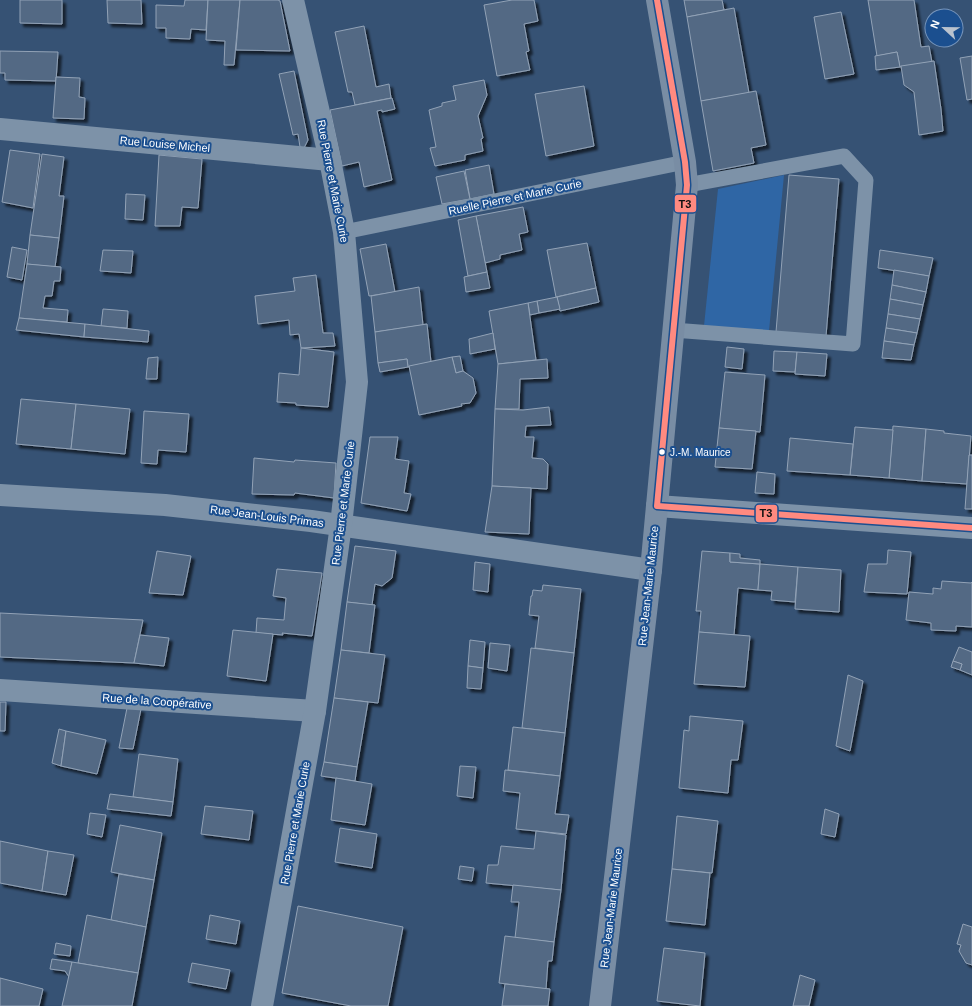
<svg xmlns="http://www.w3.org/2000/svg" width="972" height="1006" font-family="Helvetica,sans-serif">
  <defs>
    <filter id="shadow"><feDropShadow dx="3.5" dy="3.5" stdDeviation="1" flood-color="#0009"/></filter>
  </defs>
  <rect width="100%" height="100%" fill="#365274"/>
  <path fill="#2f66a5" d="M784,175L769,331L704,326L718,189Z"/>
  <g fill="#526984" stroke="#92a2b6" filter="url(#shadow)">
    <path d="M20,0H62V24L20,23Z"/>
    <path d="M107,0H141L142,24L108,23Z"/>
    <path d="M185,0H208L206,30L191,29L190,39L166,38V28H156V5L184,6Z"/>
    <path d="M208,0H240L234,65H224L225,41L206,40Z"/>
    <path d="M240,0H278L280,1L290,51L236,50Z"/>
    <path d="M512,0H534L538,21L524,24L529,51L526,52L530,70L497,76L484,5Z"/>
    <path d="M684,0H722L724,10L687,17Z"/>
    <path d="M868,0H914L921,47L929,46L932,62L900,67L897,52L877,56Z"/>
    <path d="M734,8L749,93L701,101L687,17Z"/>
    <path d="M841,12L854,74L825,79L814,17Z"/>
    <path d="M364,26L376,87L389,84L391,98L355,105L352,92H348L335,32Z"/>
    <path d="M0,51L58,52L56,81L5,80V73H0Z"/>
    <path d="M897,52L900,67L876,70L875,56Z"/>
    <path d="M972,56V99L967,100L960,58Z"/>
    <path d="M934,61L941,109L943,131L919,135L914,92L904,85L901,66Z"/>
    <path d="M294,71L308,140L304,148L300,147L298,134L293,135L279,74Z"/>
    <path d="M56,77L80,78L79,97L85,98L84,119L53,118Z"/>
    <path d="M484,80L487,95L478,116L483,138L481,139L483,151L465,155V160L435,166L430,148L436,147L429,110L442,106V103L456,100L453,86Z"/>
    <path d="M584,86L594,146L546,156L535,94Z"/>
    <path d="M756,91L766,145L751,148L754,163L713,171L701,101Z"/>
    <path d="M392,98L395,109L382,112V110L377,111L392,180L364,187L359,162L342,166L330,110Z"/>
    <path d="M10,150L40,154L33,208L2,202Z"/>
    <path d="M42,154L64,157L59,196H64L59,238L30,235Z"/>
    <path d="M159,155L202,159L198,208L182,207L180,226H155Z"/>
    <path d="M489,165L494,194L470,199L465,170Z"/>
    <path d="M464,171L470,199L442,204L436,177Z"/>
    <path d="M789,175L839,179L826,336L776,332Z"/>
    <path d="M126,194L145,195L143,220L125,219Z"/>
    <path d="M523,207L528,232L519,234L522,250L500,255V259L485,263L476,216Z"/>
    <path d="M476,216L487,272L468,276L458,220Z"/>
    <path d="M30,235L59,238L55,267L27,264Z"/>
    <path d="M587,243L596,288L556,297L547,250Z"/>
    <path d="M386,244L395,292L369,296L360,249Z"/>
    <path d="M12,247L27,250L22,280L7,277Z"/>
    <path d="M103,250L133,251L131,273L100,271Z"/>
    <path d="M880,250L933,258L929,276L878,268Z"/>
    <path d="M27,264L61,267L60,281H54L52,296H45L43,308L68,310L67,322L19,318Z"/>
    <path d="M894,270L929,276L926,292L892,285Z"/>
    <path d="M487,272L490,288L466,292L464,277Z"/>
    <path d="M316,275L323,333H333L335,346L301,348L299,334L290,335L289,320L258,324L255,296L295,291L293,278Z"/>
    <path d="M892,285L926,292L923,305L890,299Z"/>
    <path d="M419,287L423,325L375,332L371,296Z"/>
    <path d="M596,288L599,302L560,311L557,297Z"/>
    <path d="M557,297L560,309L539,313L537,301Z"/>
    <path d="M890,299L923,305L920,319L888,314Z"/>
    <path d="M537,301L539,313L530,315L528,303Z"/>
    <path d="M528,303L536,360L498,364L489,311Z"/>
    <path d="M103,309L128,311L127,328L101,326Z"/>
    <path d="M888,314L920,319L917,333L886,328Z"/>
    <path d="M19,318L85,324L84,337L16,330Z"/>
    <path d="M85,324L149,331L148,342L84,337Z"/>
    <path d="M427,324L431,362L408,367L407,359L378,363L375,332Z"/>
    <path d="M886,328L917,333L914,345L884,341Z"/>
    <path d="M493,333L495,349L470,354L469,339Z"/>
    <path d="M884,341L914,345L911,360L882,358Z"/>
    <path d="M727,347L744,349L742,369L725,367Z"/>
    <path d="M301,348L334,352L328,407L296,405V403L277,402L279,373L299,375Z"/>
    <path d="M774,351L797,352L795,372L773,371Z"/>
    <path d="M797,352L827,354L825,376L795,374Z"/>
    <path d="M460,356L463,371L456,373L452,357Z"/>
    <path d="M158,357L157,379H146L148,358Z"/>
    <path d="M452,357L456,373L463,371L473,378L476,393L470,403L461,404L462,406L419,415L409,366Z"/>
    <path d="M407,359L408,367L380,372L378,363Z"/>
    <path d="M547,359L548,378L520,379L519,409H495L498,364Z"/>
    <path d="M725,372L765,375L760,432L719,428Z"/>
    <path d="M21,399L76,404L71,449L16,444Z"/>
    <path d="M76,404L130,409L125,454L71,449Z"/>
    <path d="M549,407L551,425L526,426L525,437H534L532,458L543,459L548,464L547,489L492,486L495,409L523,410Z"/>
    <path d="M144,411L189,414L186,452L158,450L157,464L141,463Z"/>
    <path d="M893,426L926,429L922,481L889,478Z"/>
    <path d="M855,427L893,430L889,478L850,475Z"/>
    <path d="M719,428L756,431L752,469L715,467Z"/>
    <path d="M926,429L944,431V433L971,436L967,484L922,481Z"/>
    <path d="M370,437H398L395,459L409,461L404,493L411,494L407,511L361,503Z"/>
    <path d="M790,438L853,444L850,475L787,471Z"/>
    <path d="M969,455H972V509H965Z"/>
    <path d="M254,458L294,462L295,460L336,463L334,498L295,493L294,495L252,494Z"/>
    <path d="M757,472L775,474L774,494L755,493Z"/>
    <path d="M492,486L531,488L529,534L485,532Z"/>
    <path d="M355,546L396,551L392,578L382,586L375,584L372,605L347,602Z"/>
    <path d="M888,550L911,552L907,594L864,592L868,564H887Z"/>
    <path d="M157,551L191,556L183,595L149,593Z"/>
    <path d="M702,551L730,553V562L760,564L758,590L738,588L734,635L699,632L701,611H696Z"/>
    <path d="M730,553L740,554V558L760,560V564L730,562Z"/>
    <path d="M475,562L490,564L488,592L473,590Z"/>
    <path d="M760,564L798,567L795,602L771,600L772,591L758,590Z"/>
    <path d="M798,567L841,570L839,612L795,609Z"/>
    <path d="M277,569L322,573L312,636L282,633L283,635L256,633L257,618L284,620L286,598L273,596Z"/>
    <path d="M942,581L971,583L972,582V627L956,626V631L931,630V623L906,620L909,592L933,594V588L941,589Z"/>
    <path d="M543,585L581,589L574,653L535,648L539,616L529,615L531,596H532L533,590L542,591Z"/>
    <path d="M347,602L375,605L369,653L341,650Z"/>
    <path d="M0,613L143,620L134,663L0,657Z"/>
    <path d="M233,630L273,634L266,681L227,676Z"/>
    <path d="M699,632L750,636L745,687L694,684Z"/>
    <path d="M140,635L169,638L164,666L134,663Z"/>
    <path d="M470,640L485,642L483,668L468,666Z"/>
    <path d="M490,643L510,645L507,671L488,668Z"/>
    <path d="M959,647L972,652V675L960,670L962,664L953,661Z"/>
    <path d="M531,648L574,653L565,733L522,728Z"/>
    <path d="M341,650L385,655L378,703L334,698Z"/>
    <path d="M953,661L962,664L960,670L951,667Z"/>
    <path d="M468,666L483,668L481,689L467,688Z"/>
    <path d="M848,675L863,681L850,751L836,746Z"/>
    <path d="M334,698L368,702L357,767L324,762Z"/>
    <path d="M0,702H6L5,731H0Z"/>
    <path d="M127,708L141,709L133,749L119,748Z"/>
    <path d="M690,716L743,721L738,760H731L728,793L679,788L684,730L689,731Z"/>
    <path d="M513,727L565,733L560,776L508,770Z"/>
    <path d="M59,729L66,731L61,766L52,763Z"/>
    <path d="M66,731L106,740L97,774L61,766Z"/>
    <path d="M139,754L178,759L173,802L133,797Z"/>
    <path d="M324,762L357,767L355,781L321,776Z"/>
    <path d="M460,766L476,767L473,798L457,796Z"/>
    <path d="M505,770L560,776L555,814L569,815L566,834L516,829L520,793L503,791Z"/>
    <path d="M336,778L372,784L365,825L331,820Z"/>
    <path d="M110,794L173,802L171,816L107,809Z"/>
    <path d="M205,806L253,811L249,840L201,834Z"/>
    <path d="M825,809L839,814L835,837L821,834Z"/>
    <path d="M90,813L106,815L102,837L87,834Z"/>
    <path d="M677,816L718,821L712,873L672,869Z"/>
    <path d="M120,825L162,833L154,880L111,872Z"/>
    <path d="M340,828L377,834L372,868L335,862Z"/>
    <path d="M536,831L566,835L561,890L486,883L488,865H498L501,846L534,849Z"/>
    <path d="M0,841L48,851L42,891L0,883Z"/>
    <path d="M48,851L74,855L66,895L42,891Z"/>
    <path d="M460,866L474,868L472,881L458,879Z"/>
    <path d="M672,869L710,873L705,925L666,921Z"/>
    <path d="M119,874L154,880L146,927L111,920Z"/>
    <path d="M513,885L561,890L554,942L515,938L519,902H511Z"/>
    <path d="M298,906L403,927L388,1006H351L282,993Z"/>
    <path d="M87,915L146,927L138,973L78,963Z"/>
    <path d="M210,915L240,921L236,944L206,939Z"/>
    <path d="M963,924L972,927V965L966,963L959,951L961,945L957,944Z"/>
    <path d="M505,936L554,942L552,961H548L546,989L499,983Z"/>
    <path d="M56,943L71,946L70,956L54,954Z"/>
    <path d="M664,948L705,953L700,1006L657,1001Z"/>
    <path d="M52,959L72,962L69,977L65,971L50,969Z"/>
    <path d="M72,962L138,973L132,1006H62Z"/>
    <path d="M192,963L230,970L226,989L188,982Z"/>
    <path d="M800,975L815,980L809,1006H793Z"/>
    <path d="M0,978L43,989L39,1006H0Z"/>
    <path d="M505,984L550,989L548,1006H502Z"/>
  </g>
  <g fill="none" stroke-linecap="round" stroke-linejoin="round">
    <g stroke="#7d92a8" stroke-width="15">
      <path d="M344,232L685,162"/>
      <path d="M673,330L853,344L866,180L844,156L687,185"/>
    </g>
    <g stroke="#7d92a8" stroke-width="22">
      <path d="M0,129L330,160"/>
      <path d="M0,495L165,505L311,521L651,570"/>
      <path d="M657,506L972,528"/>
      <path d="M0,690L315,711"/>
      <path d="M262,1006L315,711L341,525L357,382L344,232L330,160L293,0"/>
    </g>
    <path stroke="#798da4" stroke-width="22" d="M600,1006L651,570L687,185L685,162L657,0"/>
    <g stroke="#1b4f8f" stroke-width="9">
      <path id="bus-1" d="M657,0L685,162L687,185L657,506L972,528"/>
    </g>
    <use href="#bus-1" stroke="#ff8a80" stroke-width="6"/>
  </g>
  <circle fill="#fff" stroke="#1b4f8f" stroke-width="1.5" cx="662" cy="452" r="3.5"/>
  <g text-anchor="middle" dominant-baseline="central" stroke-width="4" stroke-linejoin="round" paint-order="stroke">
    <g font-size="10" fill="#fff" stroke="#1b4f8f" text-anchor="start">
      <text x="670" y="452">J.-M. Maurice</text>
    </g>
    <g font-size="11" fill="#fff" stroke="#1b4f8f">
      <text transform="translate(165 144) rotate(5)">Rue Louise Michel</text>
      <text transform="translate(333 181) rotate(79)">Rue Pierre et Marie Curie</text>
      <text transform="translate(515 197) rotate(-12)">Ruelle Pierre et Marie Curie</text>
      <text transform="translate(343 503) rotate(-83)">Rue Pierre et Marie Curie</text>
      <text transform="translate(267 516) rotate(7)">Rue Jean-Louis Primas</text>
      <text transform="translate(648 586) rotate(-84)">Rue Jean-Marie Maurice</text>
      <text transform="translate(157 701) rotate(4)">Rue de la Coopérative</text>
      <text transform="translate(295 823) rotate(-80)">Rue Pierre et Marie Curie</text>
      <text transform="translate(611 908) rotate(-83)">Rue Jean-Marie Maurice</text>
    </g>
  </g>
  <g stroke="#1b4f8f" stroke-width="1.5">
    <rect x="674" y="194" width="23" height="19" rx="4" fill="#ff8a80"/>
    <rect x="755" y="504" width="23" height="19" rx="4" fill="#ff8a80"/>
  </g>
  <g font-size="11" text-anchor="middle" font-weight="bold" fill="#111">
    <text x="685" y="208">T3</text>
    <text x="766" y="517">T3</text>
  </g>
  <g transform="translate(944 28) rotate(292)"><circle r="19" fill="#1b4f8f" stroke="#7695bc"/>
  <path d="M0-3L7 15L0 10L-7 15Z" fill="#b9c2ce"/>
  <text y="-6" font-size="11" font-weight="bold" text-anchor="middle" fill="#ffffff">N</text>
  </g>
</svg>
